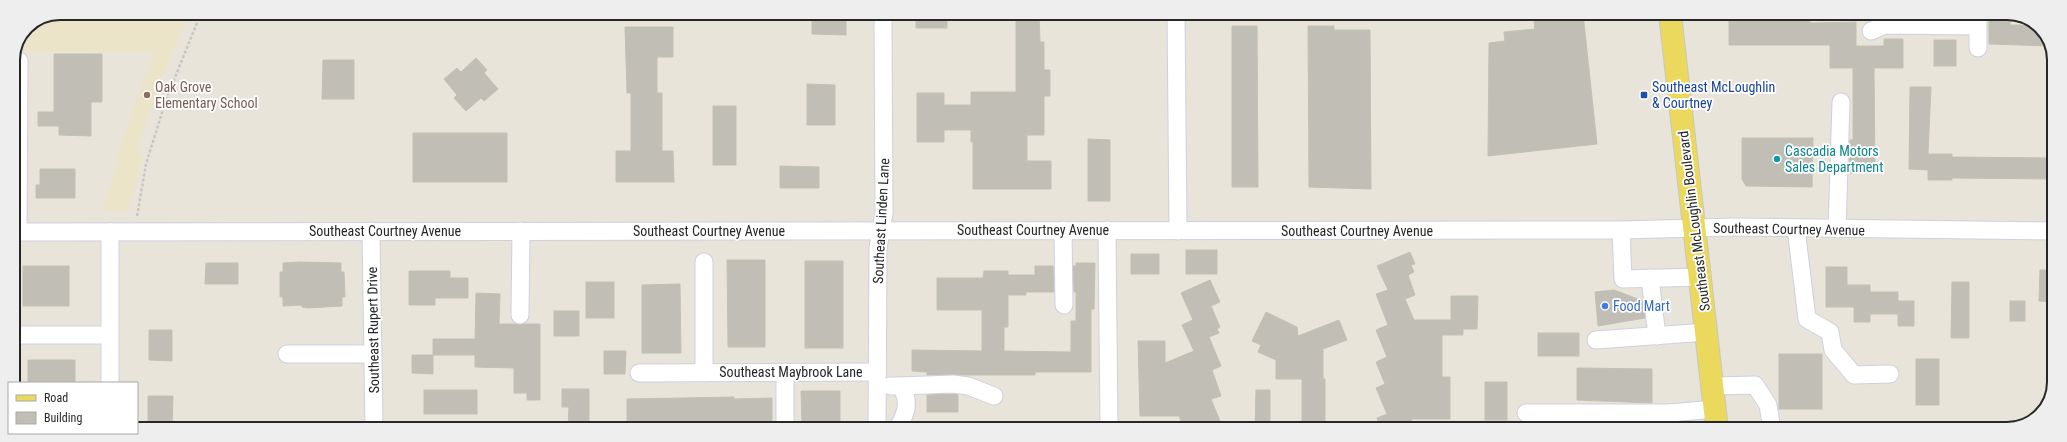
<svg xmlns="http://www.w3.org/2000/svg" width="2067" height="442" font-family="'Roboto Condensed',sans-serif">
  <rect width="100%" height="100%" fill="#e9e4d9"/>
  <path fill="#ebe4c8" d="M60,13H189L163,75L143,131L139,148L143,159L128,211H103L124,134L154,52L17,51L27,27Z"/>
  <g fill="#c1beb6" stroke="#c4c0b3">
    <path d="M812,13H846V35L812,34Z"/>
    <rect x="916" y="13" width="31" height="15"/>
    <path d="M1016,13H1039L1040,42H1044V70H1050V96H1044V135H1027V161H1051V189H973V142H971V130H944V142H917V93H944V105H971V92H1016Z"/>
    <path d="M1533,14H1583L1597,144L1488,156L1489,43L1505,41L1504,32L1535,29Z"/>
    <path d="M1729,14H1810V23L1856,22V46H1884V39H1903V68H1874L1875,173H1849L1850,140H1853V68H1830V45H1729Z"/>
    <path d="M1989,19H2010V25H2036L2040,27L2050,46L1989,44Z"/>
    <path d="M1232,26H1257L1258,187H1232Z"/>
    <path d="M1308,26H1334V30H1370L1371,189L1309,187Z"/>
    <path d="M625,27H673V57H657V93H662V151H673L674,182H616V151H631V93H627Z"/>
    <rect x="1934" y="40" width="22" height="26"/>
    <path d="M54,54H102V102H91V136L59,135V126H38V112H54Z"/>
    <path d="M476,58L487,70L484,73L498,89L484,101L481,98L466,111L454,98L457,95L444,79L457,68L461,72Z"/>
    <path d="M323,60H354V99H322Z"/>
    <path d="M807,84L835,85V125H807Z"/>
    <path d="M1910,87H1931L1928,154H1952V157L2053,158V179L1952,178V180H1928V170L1909,169Z"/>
    <rect x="713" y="106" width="23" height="59"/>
    <rect x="413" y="133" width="94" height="49"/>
    <path d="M1742,138H1813L1812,187L1746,186L1742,179Z"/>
    <path d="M1088,139L1110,140V201H1088Z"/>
    <path d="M780,166L819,167V188H780Z"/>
    <path d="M40,169H75V198H36V185H40Z"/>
    <rect x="1186" y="250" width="31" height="24"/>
    <path d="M1410,252L1415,264L1411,265L1414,272L1408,275L1415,295L1405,299L1414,320H1451V296H1478L1477,329H1463V335H1442V377H1450V419H1411L1415,429H1381L1377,418L1387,414L1376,388L1385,384L1376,362L1387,357L1376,330L1388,325L1376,294L1388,290L1377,266Z"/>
    <rect x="1131" y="254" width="28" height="20"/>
    <path d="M727,260H765V347H728Z"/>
    <rect x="805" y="261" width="38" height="87"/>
    <path d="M300,262L341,263V272H344L345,297H342V306L308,308L302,307V305L283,306V297H280V272H283V263Z"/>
    <path d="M206,263H238V284H205Z"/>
    <path d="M1076,263H1095L1094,309H1091V372H1035V375H927V372L912,371V350L982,351V310H937V278H983L984,271H1008V275H1035V266H1053L1054,292H1026V295H1008V327H1004V351L1071,352V321H1076V292H1074L1073,266H1076Z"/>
    <rect x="23" y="266" width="46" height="40"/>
    <path d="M1826,267H1847V285H1870V292H1898V301H1914V326H1898V314H1870V322H1854V307H1826Z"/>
    <path d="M2040,270H2053V302L2039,301Z"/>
    <path d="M409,271H450V278H468V298H435V305H409Z"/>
    <path d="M1210,280L1220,302L1211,306L1220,327L1217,329L1219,333L1209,337L1221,366L1212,370L1221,396L1211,399L1222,426L1214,429H1184L1179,416H1140L1138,341H1165V363L1194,351L1182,325L1193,320L1181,293Z"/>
    <rect x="586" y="282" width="28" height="36"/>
    <path d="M1952,282H1969V338H1951Z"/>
    <path d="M680,284L681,353H642V285Z"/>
    <path d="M1614,290L1643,301L1645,318L1598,326L1595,292Z"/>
    <path d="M476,293L500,294L499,324H540V400H527V393H514V368L475,367V355H433V339H475Z"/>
    <rect x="2010" y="301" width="15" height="20"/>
    <rect x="554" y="311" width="25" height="25"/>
    <path d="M1266,312L1297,327L1298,336L1339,320L1347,340L1323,349V379H1325V429H1304V425H1302V379H1276V360L1258,352L1261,345L1252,341Z"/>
    <path d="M149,330H172V361L149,360Z"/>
    <rect x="1538" y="333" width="41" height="23"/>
    <path d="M604,351H626L625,374H604Z"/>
    <rect x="1779" y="354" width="43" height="55"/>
    <path d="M412,355H433V374L412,373Z"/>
    <rect x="1916" y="359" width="23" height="46"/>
    <rect x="28" y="360" width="47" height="23"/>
    <path d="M1577,368L1652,369V403L1577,400Z"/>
    <rect x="1485" y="382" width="22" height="38"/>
    <path d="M562,389H589V428H568L569,407H562Z"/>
    <rect x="424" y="390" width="53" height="24"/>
    <path d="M1256,390H1270V428H1255Z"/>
    <path d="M801,391H840V428H802Z"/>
    <path d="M953,394L958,395V412H927V395Z"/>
    <path d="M148,396H173L172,428H148Z"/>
    <path d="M734,397V399L772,398V428H627V399Z"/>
    <rect x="1628" y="423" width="24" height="6"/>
  </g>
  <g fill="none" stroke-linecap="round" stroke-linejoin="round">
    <g stroke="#ced0e0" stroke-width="19">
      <g id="minor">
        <path d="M1176,13L1178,231"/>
        <path d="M1978,14V48"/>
        <path d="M1871,31L1884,25L1978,26"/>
        <path d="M1796,228L1807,319L1830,332L1833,350L1854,375L1890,374"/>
        <path d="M1837,229L1841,102"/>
        <path d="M1063,230L1064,305"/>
        <path d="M1107,230L1109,429"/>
        <path d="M1621,230L1623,279L1701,277"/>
        <path d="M371,231L374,428"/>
        <path d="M13,232L1621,230L1734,227L2053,231"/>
        <path d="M18,232L19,61"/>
        <path d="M110,232V383"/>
        <path d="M1650,278L1657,336"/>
        <path d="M520,315L521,231"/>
        <path d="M13,335H109"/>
        <path d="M1596,340L1707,332"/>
        <path d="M287,354H372"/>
        <path d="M785,372V428"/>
        <path d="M639,373L877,372"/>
        <path d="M704,373V262"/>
        <path d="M890,386H900C911,400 906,414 898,428"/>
        <path d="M900,386L953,384L968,386L994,396"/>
        <path d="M1713,386L1755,385L1768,405L1772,429"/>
        <path d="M1526,413H1669"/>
        <path d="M877,428L878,248L884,213L883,13"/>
        <path d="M1669,429V413L1715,409"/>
      </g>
    </g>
    <g stroke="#c7c7c7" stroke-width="24">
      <path id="major" d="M1670,14L1717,429"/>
    </g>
    <path stroke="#c7c7c7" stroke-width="2.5" stroke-dasharray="3 2" stroke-linecap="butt" d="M137,216L146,164L167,97L201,13"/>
    <use href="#minor" stroke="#fff" stroke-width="17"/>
    <use href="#major" stroke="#ead95d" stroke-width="22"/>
  </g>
  <circle fill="#8d6e63" stroke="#fff" stroke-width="1.5" cx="147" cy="95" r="4"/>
  <rect fill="#1a4fb4" stroke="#fff" stroke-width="1.5" x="1640" y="91" width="8" height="8" rx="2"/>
  <circle fill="#0f9aa8" stroke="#fff" stroke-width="1.5" cx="1777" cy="159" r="4"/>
  <circle fill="#3f7fe0" stroke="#fff" stroke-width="1.5" cx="1605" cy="306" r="4"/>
  <g text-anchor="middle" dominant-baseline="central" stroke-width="3.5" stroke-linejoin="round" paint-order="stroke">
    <g font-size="14" fill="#785e54" stroke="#fff" text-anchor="start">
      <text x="155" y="87">Oak Grove<tspan x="155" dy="16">Elementary School</tspan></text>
    </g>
    <g font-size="14" fill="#164399" stroke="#fff" text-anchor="start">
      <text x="1652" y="87">Southeast McLoughlin<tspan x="1652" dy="16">&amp; Courtney</tspan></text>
    </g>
    <g font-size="14" fill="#0d838f" stroke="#fff" text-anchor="start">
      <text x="1785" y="151">Cascadia Motors<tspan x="1785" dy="16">Sales Department</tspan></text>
    </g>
    <g font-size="14" fill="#272727" stroke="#fff">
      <text transform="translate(881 221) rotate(-87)">Southeast Linden Lane</text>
      <text transform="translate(1694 221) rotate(-97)">Southeast McLoughlin Boulevard</text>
      <text transform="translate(1789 229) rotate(1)">Southeast Courtney Avenue</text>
      <text x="1033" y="230">Southeast Courtney Avenue</text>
      <text x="385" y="231">Southeast Courtney Avenue</text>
      <text x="709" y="231">Southeast Courtney Avenue</text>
      <text x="1357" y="231">Southeast Courtney Avenue</text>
      <text transform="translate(373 330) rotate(-91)">Southeast Rupert Drive</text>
      <text x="791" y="372">Southeast Maybrook Lane</text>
    </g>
    <g font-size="14" fill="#366cbe" stroke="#fff" text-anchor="start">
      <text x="1613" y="306">Food Mart</text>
    </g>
  </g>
  <path d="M0 0H2067V442H0ZM60 20H2007A40 40 0 0 1 2047 60V382A40 40 0 0 1 2007 422H60A40 40 0 0 1 20 382V60A40 40 0 0 1 60 20Z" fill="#eee" fill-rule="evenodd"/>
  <path fill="none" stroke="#272727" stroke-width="2" d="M60 20H2007A40 40 0 0 1 2047 60V382A40 40 0 0 1 2007 422H60A40 40 0 0 1 20 382V60A40 40 0 0 1 60 20Z"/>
  <rect x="8" y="382" width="130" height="52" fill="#ffffff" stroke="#a9a9a9"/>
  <rect x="16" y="395" width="20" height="6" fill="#ead95d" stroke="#a9a9a9"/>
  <text x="44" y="402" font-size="12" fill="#272727">Road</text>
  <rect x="16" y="412" width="20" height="12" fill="#c1beb6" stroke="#a9a9a9"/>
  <text x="44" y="422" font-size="12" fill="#272727">Building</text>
</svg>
